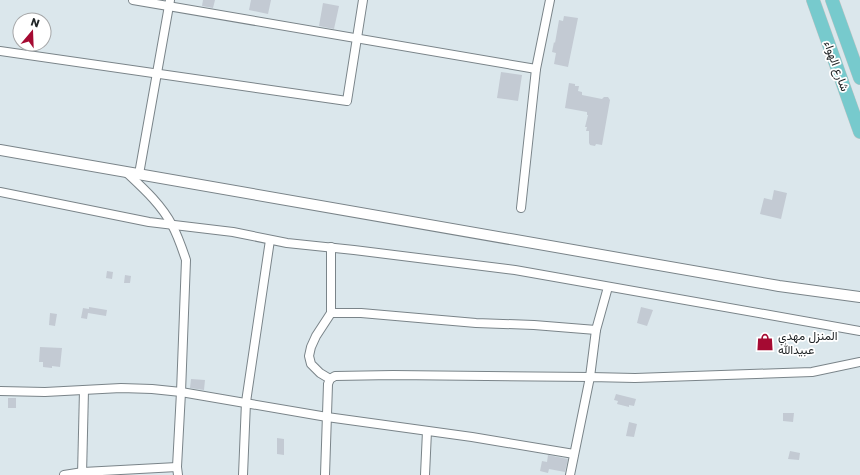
<svg xmlns="http://www.w3.org/2000/svg" width="860" height="475" font-family="Poppins,Vazirmatn,sans-serif">
  <rect width="100%" height="100%" fill="#dbe7ec"/>
  <g fill="#c3cad3">
    <path d="M203,0H215L213,8L202,6Z"/>
    <path d="M251,0H271L268,14L249,10Z"/>
    <path d="M323,3L339,6L334,29L319,26Z"/>
    <path d="M564,16L578,18L568,67L554,64L556,53L552,52L554,42L555,43L559,20L563,21Z"/>
    <path d="M501,72L522,75L518,101L497,98Z"/>
    <path d="M569,83L575,84V86H579L578,91L582,92V95L602,99L604,97H608L610,100L602,145L596,144L595,146L590,145L589,143V131H586L587,127H585L588,115H587V112L565,108Z"/>
    <path d="M774,190L787,193L781,219L760,214L764,198L772,200Z"/>
    <path d="M107,271L113,272L112,279L106,278Z"/>
    <path d="M125,275L131,276L130,283H124Z"/>
    <path d="M89,307L107,310L106,316L88,313L87,319L81,318L83,308L89,309Z"/>
    <path d="M641,307L653,310L647,326L637,323Z"/>
    <path d="M50,313L57,314L55,326L49,325Z"/>
    <path d="M40,347L62,348L60,367L52,366V368L43,367V362H39Z"/>
    <path d="M191,379L205,380L204,390L190,388Z"/>
    <path d="M616,394L636,399L634,406L629,405V407L617,404L618,401L614,400Z"/>
    <rect x="8" y="398" width="8" height="10"/>
    <path d="M783,413H794L793,422L783,421Z"/>
    <path d="M629,422L637,424L634,437L626,436Z"/>
    <path d="M277,438L284,439V455L277,454Z"/>
    <path d="M790,451L800,453L799,460L788,459Z"/>
    <path d="M548,455L568,459L565,472L549,469L548,473L540,471L542,461L547,462Z"/>
  </g>
  <g fill="none" stroke-linecap="round" stroke-linejoin="round">
    <g stroke="#7a8489" stroke-width="10">
      <g id="minor">
        <path d="M133,0L536,69"/>
        <path d="M0,51L347,101L363,0"/>
        <path d="M126,172C143,188 161,204 172,225C178,236 182,248 186,260L181,392L177,467L178,475"/>
        <path d="M139,174L170,0"/>
        <path d="M0,192L149,222L233,232L287,243L354,250L515,270L860,331"/>
        <path d="M521,208L536,69L550,0"/>
        <path d="M331,313H361L476,323L534,325L596,330"/>
        <path d="M330,379L320,373L311,364L309,356L311,347L316,336L331,313V247"/>
        <path d="M0,391L45,392L121,388L152,389L181,392L327,417L472,437L574,454"/>
        <path d="M64,475L83,472L177,467"/>
        <path d="M82,475L84,390"/>
        <path d="M243,475L246,402L270,240"/>
        <path d="M325,475L328,384L330,379L335,376L393,375L590,377L596,330L608,287"/>
        <path d="M425,475L427,431"/>
        <path d="M570,475L590,377L635,378L812,372L860,362"/>
      </g>
    </g>
    <g stroke="#7a8489" stroke-width="12">
      <path id="tertiary" d="M0,150L779,286L860,297"/>
    </g>
    <g stroke="#c1c2c2" stroke-width="14">
      <g id="primary">
        <path d="M813,0L860,132"/>
        <path d="M832,0L860,78"/>
      </g>
    </g>
    <use href="#minor" stroke="#fff" stroke-width="8"/>
    <use href="#tertiary" stroke="#fff" stroke-width="10"/>
    <use href="#primary" stroke="#77cacd" stroke-width="13"/>
  </g>
  <defs>
    <g id="shop-bare" transform="scale(1.38)"><path d="M-5-2.5h2.3a2.7 3.5 0 0 1 5.4 0H5L5.5 6h-11ZM-1.5-2.5h3a1.5 2.3 0 0 0-3 0Z" fill="#a50a32" stroke="#fff" stroke-width="2.5" paint-order="stroke"/></g>
  </defs>
  <g fill-rule="evenodd">
    <use href="#shop-bare" x="765" y="342"/>
  </g>
  <g text-anchor="middle" dominant-baseline="central" stroke-width="3.5" stroke-linejoin="round" paint-order="stroke">
    <g font-size="12" fill="#202426" stroke="#fff">
      <text transform="translate(837 66) rotate(70)">شارع الهواء</text>
    </g>
    <g font-size="12" fill="#202426" stroke="#fff" text-anchor="start">
      <text x="778" y="335">المنزل مهدي<tspan x="778" dy="14">عبيدالله</tspan></text>
    </g>
  </g>
  <g transform="translate(32 32) rotate(19)"><circle r="19" fill="#ffffff" stroke="#a6a7a8"/>
  <path d="M0-3L7 15L0 10L-7 15Z" fill="#a50a32"/>
  <text y="-6" font-size="11" font-weight="bold" text-anchor="middle" fill="#202426">N</text>
  </g>
</svg>
